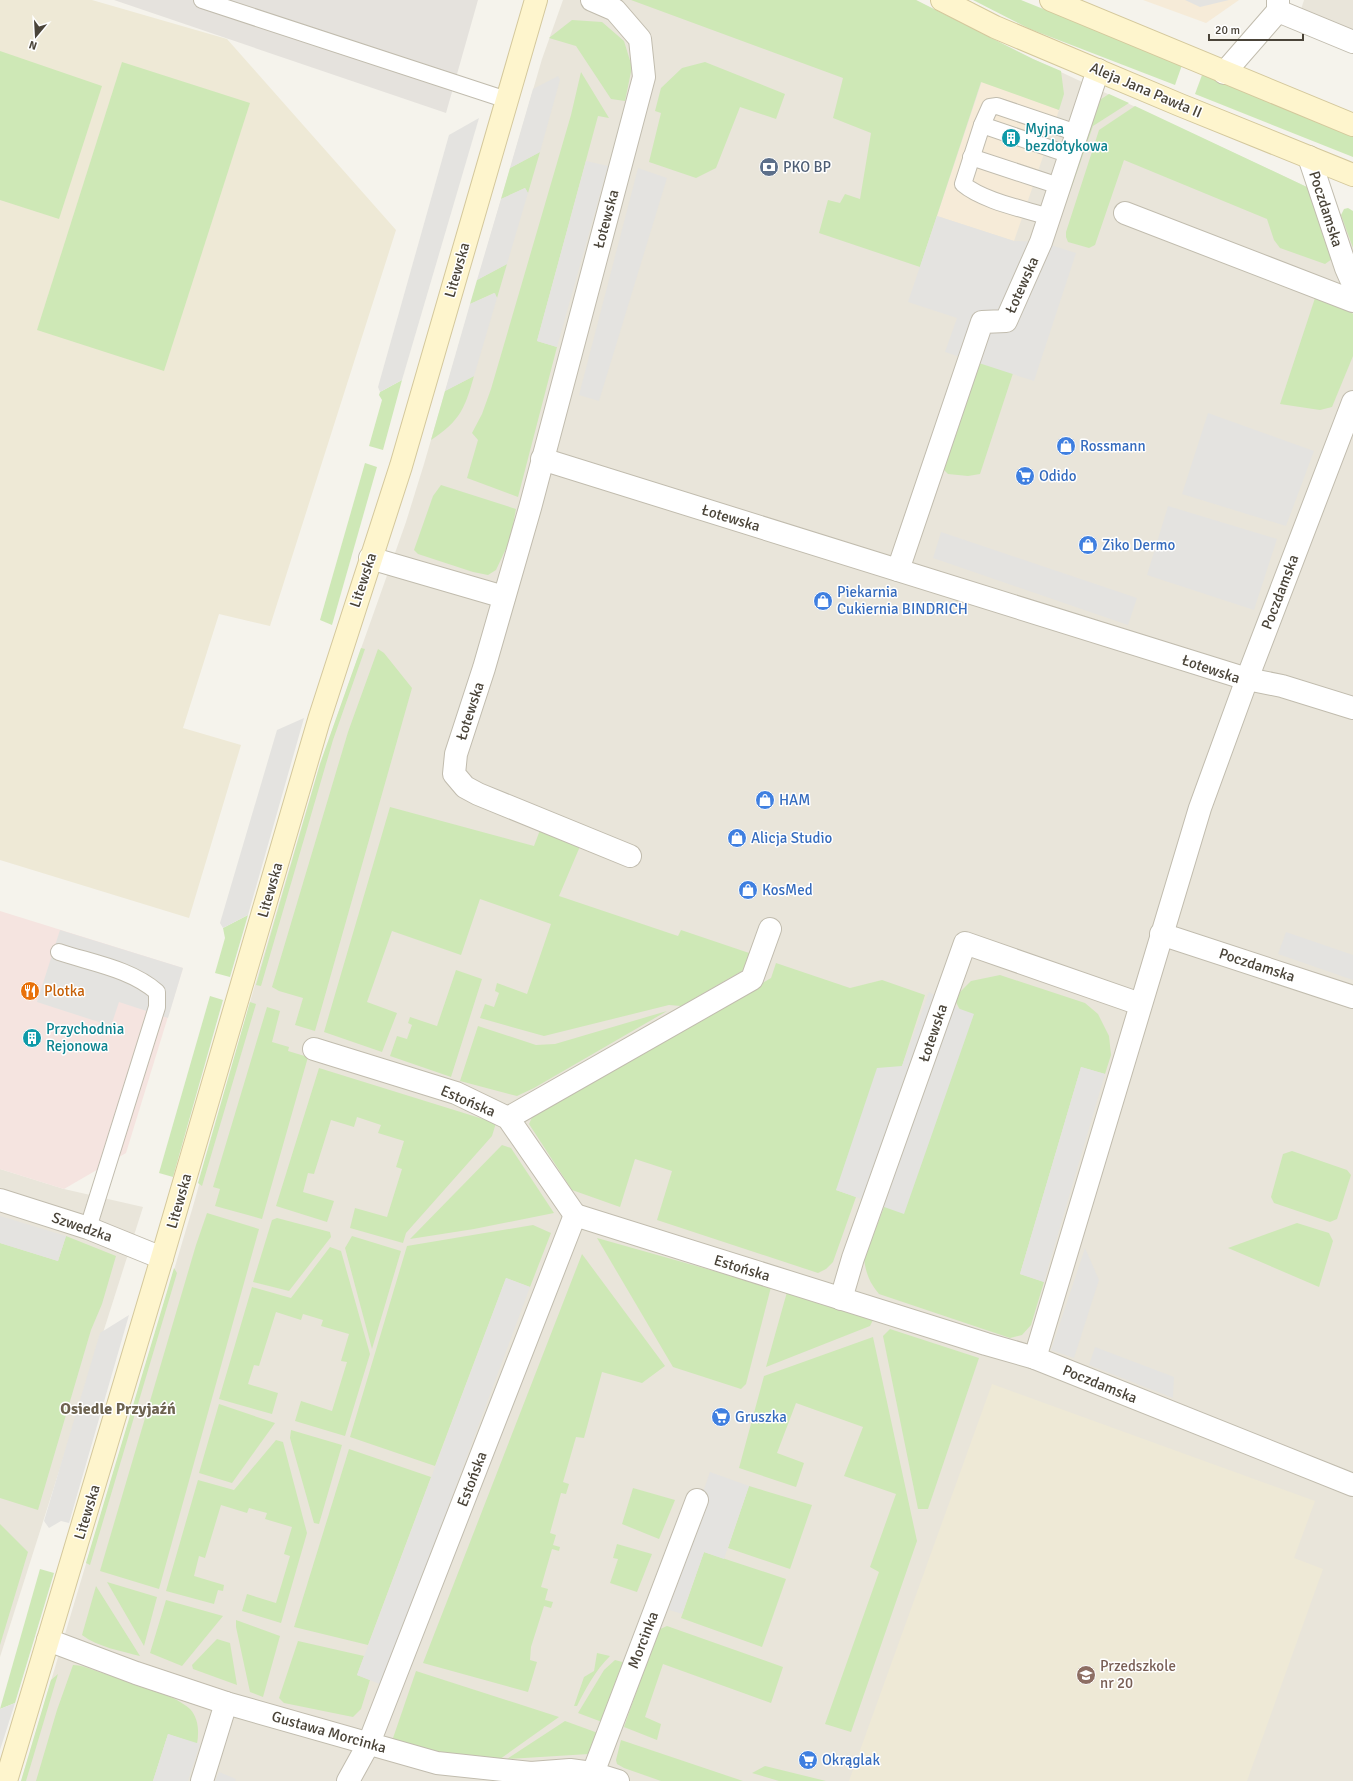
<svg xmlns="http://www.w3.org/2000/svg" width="1353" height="1781" font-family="Signika,sans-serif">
  <rect width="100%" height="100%" fill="#f5f3ec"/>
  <g fill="#e9e5da">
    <path d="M563,0H916L1033,59L1309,188L1341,215L1353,220V1781H21L194,1203L250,1002L320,764L406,522L424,464L542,59Z"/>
    <path d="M1304,0H1353V54L1295,29Z"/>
    <path d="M0,1169L64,1189L143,1207L0,1657Z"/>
  </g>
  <g fill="#f6ebd8">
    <path d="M1143,0H1239L1206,23Z"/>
    <path d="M982,81L1059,110L1014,241L937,216Z"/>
  </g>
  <path fill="#e5e2dd" d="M114,0H478L446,113Z"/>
  <g fill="#eee9d6">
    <path d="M0,0H92L227,39L396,230L270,626L219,614L183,728L241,745L189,918L0,860Z"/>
    <path d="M992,1384L1315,1501L1294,1558L1323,1569L1247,1781H849Z"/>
  </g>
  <path fill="#f5e4e0" d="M0,911L183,968L126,1153L64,1189L0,1169Z"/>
  <g fill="#cee8b6">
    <path d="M631,0H916L1033,59L1061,71L1064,94L1059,110L981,82L920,267L819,233L828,200L840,203L845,194L860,199L871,133L833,118L843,78Z"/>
    <path d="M973,0H1021L1182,65L1175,85L1030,29Z"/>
    <path d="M572,20L602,22L624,41L632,67L625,101L611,99L576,46L549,38Z"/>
    <path d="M0,51L102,86L59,219L0,200Z"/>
    <path d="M122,62L250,103L164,371L37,330Z"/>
    <path d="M705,62L785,94L776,119L740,107L716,168L696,178L649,162L661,113L655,111L661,88L682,68Z"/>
    <path d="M581,72L609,118L598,116L537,341L557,347L518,497L467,478L478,440L472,433L482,414L491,389L571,115Z"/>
    <path d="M1202,75L1353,135V157L1195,94Z"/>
    <path d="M1109,94L1129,103L1093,126L1054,238L1048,236L1095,103Z"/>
    <path d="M1135,106L1309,188L1332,259L1325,264L1280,248L1274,240L1267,219L1124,160L1095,245L1089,248L1068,242L1066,237V232L1099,130Z"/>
    <path d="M540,152L528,193L525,188L501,199L510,168Z"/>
    <path d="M1348,208L1353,211V248L1341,215L1344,209Z"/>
    <path d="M507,264L497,298L494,293L470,304L477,280Z"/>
    <path d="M1316,295L1346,306L1353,314V356L1332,407L1320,410L1280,404Z"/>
    <path d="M1018,358L980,474L968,476L948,474L941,467L976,362Z"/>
    <path d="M474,376C465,408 460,421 431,440L445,391Z"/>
    <path d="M402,380L383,450L369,446L382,400L379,395L380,392Z"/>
    <path d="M365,463L377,467L332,625L320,620Z"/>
    <path d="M441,485L516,509L510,540L496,570L488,575L473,572L418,554L414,550L433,496Z"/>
    <path d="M361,648L365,649L333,740L261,986L256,985L320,764Z"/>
    <path d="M378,649L384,653L412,688L315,1031L295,1025L303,998L279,991L272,987L348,732Z"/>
    <path d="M390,807L534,846L540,830L581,844L559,896L678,936L681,930L758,956L754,964L681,1006L669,1005L544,1036L480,1018L485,1004L494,1007L499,993L495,991L497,983L527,994L551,924L480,899L461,955L392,931L367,1002L397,1013L382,1052L324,1032Z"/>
    <path d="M248,915L230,977L215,973L225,938L223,928Z"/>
    <path d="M776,963L850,988L882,980L925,995L902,1066L836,1190L856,1197L833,1262L826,1269L818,1273L657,1220L672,1171L635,1159L620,1207L572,1190L529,1124L534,1113L771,978Z"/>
    <path d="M456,970L482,979L451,1077L390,1056L397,1036L407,1039L412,1025L408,1023L410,1017L437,1026Z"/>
    <path d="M1000,975L1085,1003L1098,1014L1109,1036L1111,1055L1105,1074L1081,1067L1020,1274L1044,1282L1031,1325L1022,1335L1010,1338L879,1294C869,1282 866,1273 864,1259L960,1010L954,998L971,981Z"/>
    <path d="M210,996L223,1000L173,1177L159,1173Z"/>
    <path d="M250,1002L256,1004L202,1186L198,1183Z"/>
    <path d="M267,1007L280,1011L272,1042L289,1047L288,1051L308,1057L262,1219L215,1206L220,1189L213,1187Z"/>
    <path d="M667,1011L534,1088L517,1096L460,1081L478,1026L536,1045L555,1044Z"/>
    <path d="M319,1068L496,1123L492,1136L406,1233L403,1243L350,1228L355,1208L387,1217L402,1169L396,1167L404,1141L378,1133L381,1125L357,1117L354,1127L331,1120L314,1174L308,1173L303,1192L334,1201L327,1222L276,1206Z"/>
    <path d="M502,1145L511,1148L554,1213L474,1229L410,1239Z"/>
    <path d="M1292,1151L1347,1170L1351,1175L1337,1219L1330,1222L1274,1203L1271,1197L1283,1154Z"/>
    <path d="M207,1213L259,1229L159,1589L100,1571L196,1245Z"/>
    <path d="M277,1218L330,1232L331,1237L289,1291L253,1282L272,1220Z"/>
    <path d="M1297,1223L1329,1233L1333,1241L1319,1287L1228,1248Z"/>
    <path d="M533,1225L551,1233L530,1287L506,1278L435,1466L350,1437L407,1246Z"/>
    <path d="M66,1236L116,1256L102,1304L91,1330L38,1510L0,1498V1243L58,1261Z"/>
    <path d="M352,1236L401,1251L372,1349L345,1248Z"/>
    <path d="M597,1238L771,1287L746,1384L741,1389L673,1367Z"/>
    <path d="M330,1247L341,1251L370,1354L345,1436L295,1421L301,1401L332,1411L347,1362L341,1361L349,1334L321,1326L323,1320L303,1314L301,1320L276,1312L259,1366L254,1365L248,1384L278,1393L272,1414L219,1399L252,1287L291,1298Z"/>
    <path d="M582,1254L665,1366L642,1383L602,1372L584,1438L576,1437L563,1482L569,1484L566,1494L561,1493L550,1533L556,1535L553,1545L560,1547L559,1551L552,1549L541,1587L548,1589L545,1600L553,1602L551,1608L544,1606L531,1647L530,1660L537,1662L528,1692L423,1663Z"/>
    <path d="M174,1268L177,1273L90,1565L86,1563Z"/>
    <path d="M787,1292L873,1320L870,1326L766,1367Z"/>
    <path d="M890,1329L979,1358L928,1509H918L883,1336Z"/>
    <path d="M873,1337L917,1541L851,1732L825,1724L879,1572L870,1567L896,1494L844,1476L863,1427L796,1403L777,1453L804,1463L796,1487L739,1468L764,1376Z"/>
    <path d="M219,1404L275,1423L232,1483L199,1473Z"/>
    <path d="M291,1430L342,1445L319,1524L314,1523L290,1438Z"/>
    <path d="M276,1440L283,1442L307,1533L281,1623L242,1611L247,1594L276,1603L290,1556L284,1554L292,1527L265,1519L267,1513L249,1508L247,1513L221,1505L205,1558L199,1556L194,1576L224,1585L223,1591L218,1590L214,1604L166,1591L198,1480L234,1490Z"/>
    <path d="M349,1449L431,1477L368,1645L294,1627Z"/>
    <path d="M749,1486L812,1505L790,1569L728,1548Z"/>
    <path d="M633,1488L675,1500L659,1539L622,1524Z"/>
    <path d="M0,1524L28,1552L0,1645Z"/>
    <path d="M617,1544L652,1554L637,1592L610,1583L618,1559L613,1558Z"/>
    <path d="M704,1552L786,1579L762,1647L681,1618Z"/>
    <path d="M40,1569L54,1573L15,1703L0,1709Z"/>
    <path d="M107,1582L157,1597L144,1646Z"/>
    <path d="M96,1586L140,1656C121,1651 98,1647 82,1635Z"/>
    <path d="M166,1600L223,1616L182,1666L150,1653Z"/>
    <path d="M236,1620L280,1636L263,1697L250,1692L236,1627Z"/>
    <path d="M667,1626L783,1667L771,1703L663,1664L645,1717L661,1724L657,1740L624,1727L658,1630Z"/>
    <path d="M217,1639L230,1643L237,1685L193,1669L192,1665Z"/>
    <path d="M298,1641L364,1656L357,1675L370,1680L361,1709L353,1717L284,1703L279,1698Z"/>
    <path d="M597,1653L610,1656C595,1671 586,1688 577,1706H574L584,1677L594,1671Z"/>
    <path d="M615,1660L626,1663L602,1722L578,1713L604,1670Z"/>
    <path d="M73,1665C83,1665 90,1669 99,1672C123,1680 173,1693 190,1709C199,1719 199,1732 197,1744L168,1734L153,1781H36L57,1710Z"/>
    <path d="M416,1671L559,1717L500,1759L442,1756L392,1741Z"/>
    <path d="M58,1674L26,1781H21L51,1680Z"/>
    <path d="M565,1721L598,1733L589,1754L507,1759Z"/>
    <path d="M621,1740L743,1781H661L624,1768L617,1764L616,1760Z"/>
    <path d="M765,1766L826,1781H779L752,1773Z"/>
  </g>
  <g fill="#e4e3e0">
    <path d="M1185,0H1229L1200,7Z"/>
    <path d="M558,76L560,80L540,152L510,168L533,89Z"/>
    <path d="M479,118L402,380L380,392L378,387L449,135Z"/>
    <path d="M586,161L608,166L557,347L537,341Z"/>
    <path d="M638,168L667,178L599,401L579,395Z"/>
    <path d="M525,188L528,193L507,264L477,280L501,199Z"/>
    <path d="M937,216L1014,241L1041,242L1076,253L1034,381L945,352L957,318L908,302Z"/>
    <path d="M495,293L497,298L474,376L445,391L470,304Z"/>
    <path d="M1208,413L1314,451L1286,526L1182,494Z"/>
    <path d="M1168,506L1277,539L1254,610L1147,575Z"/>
    <path d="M941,532L1137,598L1128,625L933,558Z"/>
    <path d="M304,718L248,915L223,928L220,923L277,730Z"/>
    <path d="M60,930L183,968L168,1018L119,1002L111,1026L37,1002Z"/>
    <path d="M1286,932L1353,955V980L1278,954Z"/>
    <path d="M929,992L960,1009L974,1014L904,1214L836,1190L877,1068L902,1066Z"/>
    <path d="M1081,1067L1105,1074L1044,1282L1020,1274Z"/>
    <path d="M0,1216L66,1236L58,1261L0,1243Z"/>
    <path d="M1085,1248L1099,1280L1074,1358L1051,1350Z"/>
    <path d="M506,1278L530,1287L382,1685L357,1675Z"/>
    <path d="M129,1315L69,1523L61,1521L49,1528L44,1521L100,1333Z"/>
    <path d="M1095,1347L1174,1377L1173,1398L1089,1365Z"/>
    <path d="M710,1472L749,1486L724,1559L704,1552L682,1614L663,1608Z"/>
    <path d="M15,1703L8,1725L0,1750V1709Z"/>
    <path d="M168,1734L200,1744L188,1781H153Z"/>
    <path d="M219,1772L236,1779L235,1781H215Z"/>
  </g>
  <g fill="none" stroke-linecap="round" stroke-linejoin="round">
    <g stroke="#c1bcae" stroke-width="18">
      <g id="lane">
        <path d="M202,0L507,100"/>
        <path d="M982,125L1070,155"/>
        <path d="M971,157L1059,186"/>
        <path d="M1049,217C1024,209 983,201 963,184L982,125L990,107L997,106L1077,133"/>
        <path d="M59,952C92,963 131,969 157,992V1007L88,1228"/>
      </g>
    </g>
    <g stroke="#c1bcae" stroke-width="24">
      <g id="street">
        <path d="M592,0L615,10L640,39L644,77L530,508L484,668L456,754L454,774L465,787L478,794L630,856"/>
        <path d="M1278,11L1353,42"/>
        <path d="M1224,73L1278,11V0"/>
        <path d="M1309,157L1346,268L1353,284"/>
        <path d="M1125,213L1353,301"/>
        <path d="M542,459L1247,679L1282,686L1353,708"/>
        <path d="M370,558L504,597"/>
        <path d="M898,570L982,322L1006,321L1041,242L1098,70"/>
        <path d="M1161,934L1353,997"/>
        <path d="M314,1049L456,1093L508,1118L575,1215"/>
        <path d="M508,1118L752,979L770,929"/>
        <path d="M0,1200L88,1228L162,1258"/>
        <path d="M841,1299L853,1258L965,943L1140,1004"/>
        <path d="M1035,1358L1200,808L1247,679L1353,402"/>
        <path d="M48,1640L136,1673L226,1703L437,1763L531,1773L570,1770L592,1773L618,1781"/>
        <path d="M202,1781L226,1703"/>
        <path d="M348,1781L369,1743L575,1215L986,1344L1035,1358L1353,1485"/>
        <path d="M590,1781L697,1500"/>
      </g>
    </g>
    <g stroke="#d4c89c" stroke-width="24">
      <g id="secondary">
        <path d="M942,0L995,27L1180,105L1353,175"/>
        <path d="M1051,0L1353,125"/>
        <path d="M6,1781L162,1258L319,720L401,466L536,0"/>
      </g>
    </g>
    <use href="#lane" stroke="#fff" stroke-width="16"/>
    <use href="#street" stroke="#fff" stroke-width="22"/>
    <use href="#secondary" stroke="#fef5cd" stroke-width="22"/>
  </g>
  <defs>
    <g id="building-disc" transform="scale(1)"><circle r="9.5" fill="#0f9aa8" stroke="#fff"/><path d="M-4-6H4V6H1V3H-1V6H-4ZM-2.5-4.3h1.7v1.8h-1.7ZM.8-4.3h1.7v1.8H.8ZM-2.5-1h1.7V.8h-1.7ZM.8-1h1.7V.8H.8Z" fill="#fff"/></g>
    <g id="bank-disc" transform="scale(1)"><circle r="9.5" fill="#5c6f8a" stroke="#fff"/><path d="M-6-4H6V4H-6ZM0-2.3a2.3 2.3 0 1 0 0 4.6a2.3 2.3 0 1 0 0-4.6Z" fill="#fff"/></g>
    <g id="shop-disc" transform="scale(1)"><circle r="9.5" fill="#3f7fe0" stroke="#fff"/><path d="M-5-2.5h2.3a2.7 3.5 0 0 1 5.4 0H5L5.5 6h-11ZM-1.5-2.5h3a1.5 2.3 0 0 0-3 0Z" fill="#fff"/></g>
    <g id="supermarket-disc" transform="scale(1)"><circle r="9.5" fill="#3f7fe0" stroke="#fff"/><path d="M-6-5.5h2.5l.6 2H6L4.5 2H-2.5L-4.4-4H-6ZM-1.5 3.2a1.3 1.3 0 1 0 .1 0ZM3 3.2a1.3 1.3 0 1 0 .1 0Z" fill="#fff"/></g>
    <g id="restaurant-disc" transform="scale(1)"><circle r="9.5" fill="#e8710a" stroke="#fff"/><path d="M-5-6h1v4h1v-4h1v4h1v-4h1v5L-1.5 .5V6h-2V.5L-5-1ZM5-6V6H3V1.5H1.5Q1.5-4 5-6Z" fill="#fff"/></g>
    <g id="school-disc" transform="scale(1)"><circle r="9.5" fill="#8d6e63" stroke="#fff"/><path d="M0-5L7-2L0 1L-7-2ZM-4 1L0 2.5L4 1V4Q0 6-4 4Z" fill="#fff"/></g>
  </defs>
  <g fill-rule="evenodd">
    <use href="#building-disc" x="1011" y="138"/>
    <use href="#bank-disc" x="769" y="167"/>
    <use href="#shop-disc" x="1066" y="446"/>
    <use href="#supermarket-disc" x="1025" y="476"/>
    <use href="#shop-disc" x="1088" y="545"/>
    <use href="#shop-disc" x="823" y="601"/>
    <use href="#shop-disc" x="765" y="800"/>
    <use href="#shop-disc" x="737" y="838"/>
    <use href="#shop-disc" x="748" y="890"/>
    <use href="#restaurant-disc" x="30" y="991"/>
    <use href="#building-disc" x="32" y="1038"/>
    <use href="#supermarket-disc" x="721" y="1417"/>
    <use href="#school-disc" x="1086" y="1675"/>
    <use href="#supermarket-disc" x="808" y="1760"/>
  </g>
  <g text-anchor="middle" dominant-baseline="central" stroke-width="3" stroke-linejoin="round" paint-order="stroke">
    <g font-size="15" fill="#4a4439" stroke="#fff">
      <text transform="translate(1146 90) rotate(23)">Aleja Jana Pawła II</text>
      <text transform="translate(1326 209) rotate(72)">Poczdamska</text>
      <text transform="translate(606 219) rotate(-75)">Łotewska</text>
      <text transform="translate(457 270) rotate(-74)">Litewska</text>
      <text transform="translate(1022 285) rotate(-66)">Łotewska</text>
      <text transform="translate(731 518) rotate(17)">Łotewska</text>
      <text transform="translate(363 580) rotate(-72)">Litewska</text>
      <text transform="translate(1280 592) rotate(-69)">Poczdamska</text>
      <text transform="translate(1211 669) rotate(19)">Łotewska</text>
      <text transform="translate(470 711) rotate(-72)">Łotewska</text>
      <text transform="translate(270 890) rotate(-74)">Litewska</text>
      <text transform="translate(1257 965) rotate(18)">Poczdamska</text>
      <text transform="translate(933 1033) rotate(-71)">Łotewska</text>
      <text transform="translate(468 1101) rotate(23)">Estońska</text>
      <text transform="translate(179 1201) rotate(-74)">Litewska</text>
      <text transform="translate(82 1227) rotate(19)">Szwedzka</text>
      <text transform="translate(742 1268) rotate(17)">Estońska</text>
      <text transform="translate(1100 1384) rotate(22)">Poczdamska</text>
      <text transform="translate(472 1479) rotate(-69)">Estońska</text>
      <text transform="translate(87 1512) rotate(-73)">Litewska</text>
      <text transform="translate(643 1640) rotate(-69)">Morcinka</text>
      <text transform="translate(329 1732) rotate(16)">Gustawa Morcinka</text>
    </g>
    <g font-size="15" fill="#0d838f" stroke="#fff" text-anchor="start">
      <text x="1025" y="129">Myjna<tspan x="1025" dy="17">bezdotykowa</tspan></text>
      <text x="46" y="1029">Przychodnia<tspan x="46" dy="17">Rejonowa</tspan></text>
    </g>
    <g font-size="15" fill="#4e5e75" stroke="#fff" text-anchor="start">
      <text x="783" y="167">PKO BP</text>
    </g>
    <g font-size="15" fill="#366cbe" stroke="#fff" text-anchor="start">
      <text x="1080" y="446">Rossmann</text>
      <text x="1039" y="476">Odido</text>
      <text x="1102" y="545">Ziko Dermo</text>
      <text x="837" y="592">Piekarnia<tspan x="837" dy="17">Cukiernia BINDRICH</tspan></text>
      <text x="779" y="800">HAM</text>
      <text x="751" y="838">Alicja Studio</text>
      <text x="762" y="890">KosMed</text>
      <text x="735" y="1417">Gruszka</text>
      <text x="822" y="1760">Okrąglak</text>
    </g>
    <g font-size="15" fill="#c56008" stroke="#fff" text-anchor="start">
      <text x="44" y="991">Plotka</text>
    </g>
    <g font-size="15" fill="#785e54" stroke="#fff" text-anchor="start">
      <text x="1100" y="1666">Przedszkole<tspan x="1100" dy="17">nr 20</tspan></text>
    </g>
    <g font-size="16" font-weight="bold" fill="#6d6350" stroke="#fff">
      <text x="118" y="1409">Osiedle Przyjaźń</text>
    </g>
  </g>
  <g transform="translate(36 36) rotate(198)" stroke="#ffffff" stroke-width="3" paint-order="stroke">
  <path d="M0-3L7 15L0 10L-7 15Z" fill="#4a4439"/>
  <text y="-6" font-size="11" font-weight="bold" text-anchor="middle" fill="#4a4439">N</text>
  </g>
  <path d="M1209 34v6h94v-6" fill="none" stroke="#4a4439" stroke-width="2"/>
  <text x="1215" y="34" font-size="12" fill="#4a4439" stroke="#ffffff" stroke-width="3" paint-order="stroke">20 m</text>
</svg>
